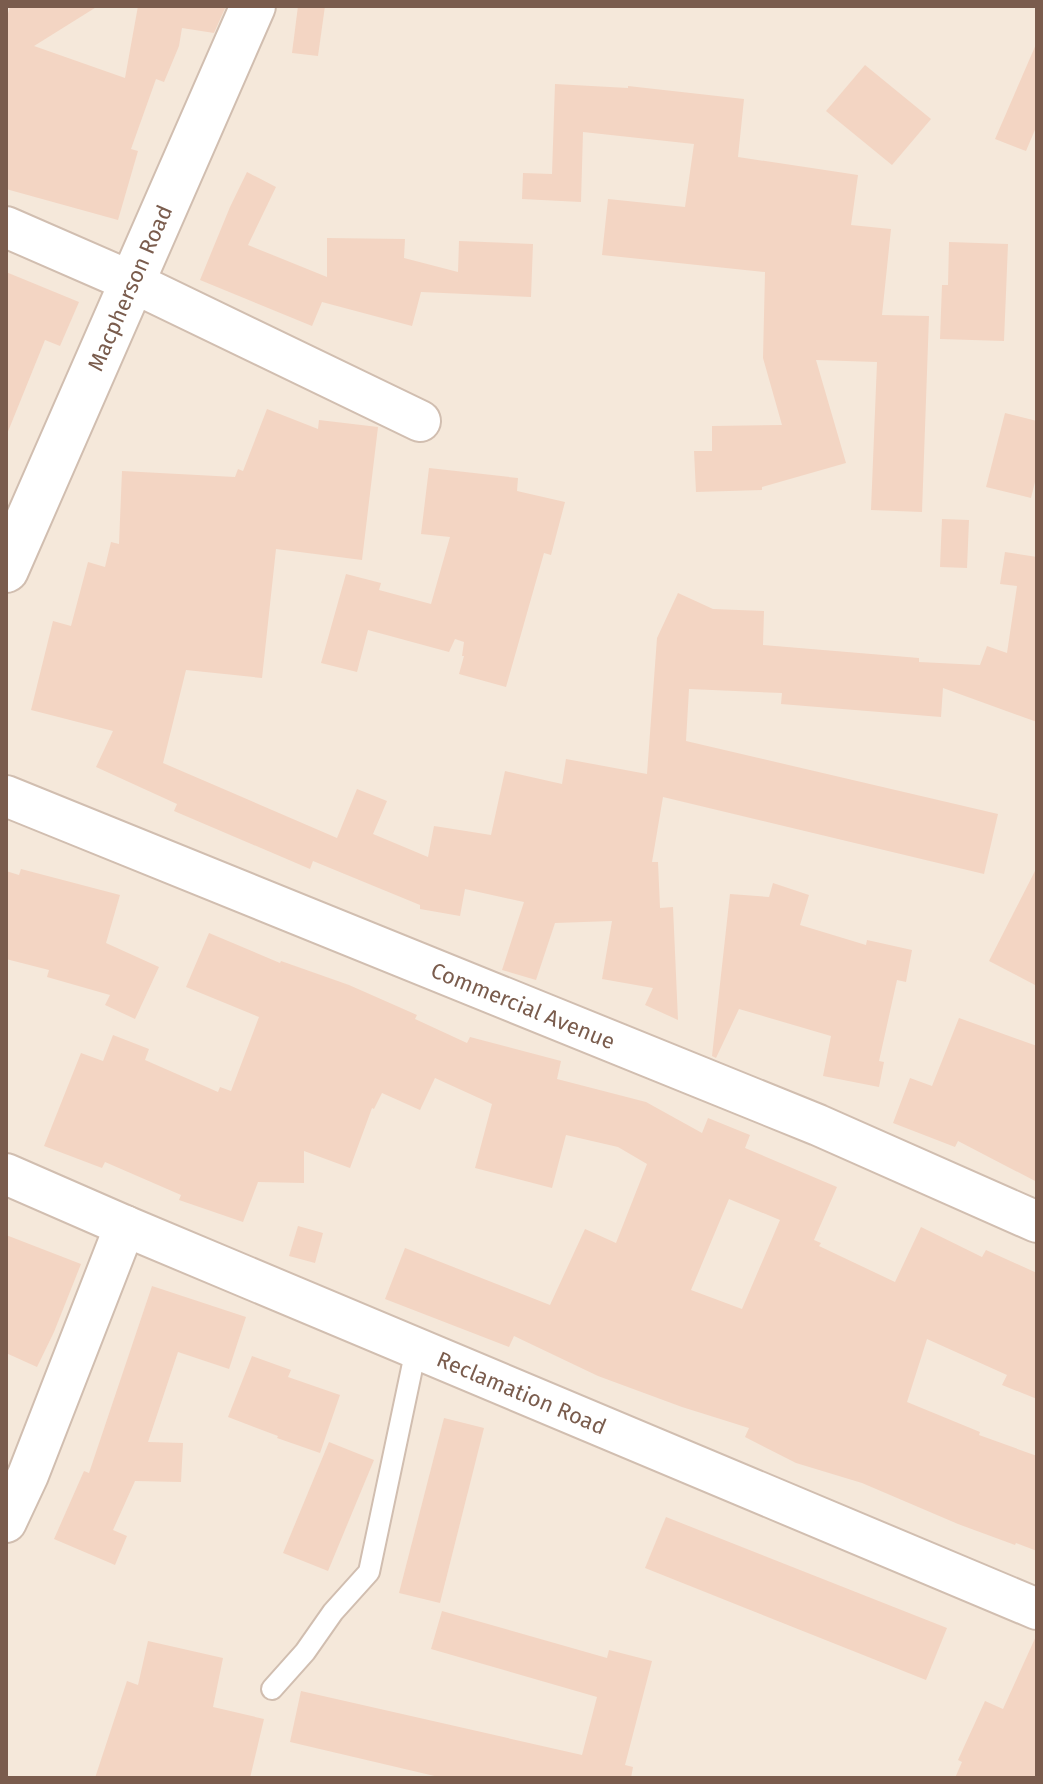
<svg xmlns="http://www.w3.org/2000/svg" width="1043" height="1784" font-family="'Fira Sans',sans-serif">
  <rect width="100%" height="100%" fill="#fdf6ec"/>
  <rect fill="#f5e8da" x="6" y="6" width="1031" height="1772"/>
  <g fill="#f3d5c3" fill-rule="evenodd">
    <path d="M10,6H98L34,46L125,78L138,6H226L214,33L182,28L179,46L164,82L156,79L131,149L138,151L118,220L6,189V21Z"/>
    <path d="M298,6H325L318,56L292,53Z"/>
    <path d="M1037,42V125L1026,151L995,139Z"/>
    <path d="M865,65L931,119L892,165L826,111Z"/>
    <path d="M555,84L628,88V86L744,99L738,157L858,175L851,225L891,229L882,315L929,316L922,512L871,510L877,362L816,360L846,463L762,487V490L696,492L694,451H712V426L782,425L763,358L765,272L602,255L608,199L685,207L694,144L583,132L581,202L522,199L523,173L552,174Z"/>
    <path d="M247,172L276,187L248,245L327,277V238L405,239L404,258L458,272L459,241L533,244L531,297L421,292L412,326L322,302L312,326L200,280L230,207Z"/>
    <path d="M949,242L1008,244L1004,341L940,339L942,285H948Z"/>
    <path d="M6,272L79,302L60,346L45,340L7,434H6Z"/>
    <path d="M267,409L318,429L319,420L378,427L362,560L276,549L262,678L186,670L163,763L337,838L357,789L387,801L373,834L428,857L434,826L491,835L505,771L562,784L566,759L647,774L657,638L678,593L713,609L764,611L763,645L919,658V662L980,665L987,646L1007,653L1017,586L1000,584L1005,552L1037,557V722L943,688L941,717L781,704L782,693L689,689L686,741L998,814L984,874L663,797L652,862H658L660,908L673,907L678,1020L645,1005L653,988L602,979L612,921L555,923L536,980L502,970L524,902L465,889L460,916L420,909V905L313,861L310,869L174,811L177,804L96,767L113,731L31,710L53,621L71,626L88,562L105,567L111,542L119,544L122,471L235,477L238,469L243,471Z"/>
    <path d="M1005,413L1037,421V474L1031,498L986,487Z"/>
    <path d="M429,468L518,478L517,491L565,502L551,555L544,553L506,687L459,674L464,656H462L464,642L455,639L449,652L368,630L357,672L321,663L346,574L381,583L379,590L431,604L450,537L421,534Z"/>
    <path d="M942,519L969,520L967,568L940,567Z"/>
    <path d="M1037,867V986L989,961Z"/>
    <path d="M21,869L120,895L106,943L159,967L135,1019L105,1005L110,995L47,977L49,970L6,959V871L19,875Z"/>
    <path d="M773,883L809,895L800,925L866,945L867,940L912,950L906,982L897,980L879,1061L884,1062L879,1087L823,1076L831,1036L739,1009L716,1058L712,1056L730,894L769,897Z"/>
    <path d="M209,933L280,963L281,961L349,985L417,1015L415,1019L467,1043L470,1037L561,1061L557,1079L646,1102L702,1133L708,1118L750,1135L745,1148L837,1187L814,1240L821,1243L819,1246L895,1282L921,1227L982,1257L986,1250L1037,1273V1399L1002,1385L1007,1375L927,1339L907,1402L980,1432L979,1435L1037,1456V1551L1016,1543L1015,1545L958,1524L862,1483L796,1463L745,1437L749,1428L682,1407L598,1376L514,1336L509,1347L385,1299L405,1248L550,1305L585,1229L616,1243L647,1164L618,1147L566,1135L552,1188L475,1168L492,1104L435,1078L420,1110L382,1093L374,1109L372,1108L350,1168L304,1151V1183L258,1182L243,1222L179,1200L181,1195L105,1162L102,1168L44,1146L81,1053L103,1061L113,1035L149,1049L145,1060L218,1092L220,1087L231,1091L259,1017L186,987ZM729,1199L780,1220L742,1309L691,1290Z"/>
    <path d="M959,1018L1037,1046V1182L958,1141L955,1147L893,1123L910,1078L932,1086Z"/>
    <path d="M298,1226L323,1233L315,1263L289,1256Z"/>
    <path d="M6,1235L81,1264L54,1332L37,1367L6,1353Z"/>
    <path d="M152,1286L246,1317L229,1369L178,1352L148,1442L183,1443L181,1482L135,1481L113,1530L127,1536L115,1565L54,1539L84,1471L89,1473Z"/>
    <path d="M252,1356L291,1370L288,1377L340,1395L320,1453L277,1438L278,1436L228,1417Z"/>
    <path d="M444,1418L484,1428L440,1603L399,1593Z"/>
    <path d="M329,1442L374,1460L328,1571L283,1553Z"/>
    <path d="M666,1517L947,1628L926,1680L645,1568Z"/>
    <path d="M442,1611L607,1658L609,1650L652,1661L625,1765L633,1767L631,1778H443L290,1742L301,1691L582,1755L597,1697L431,1649Z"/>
    <path d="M1037,1634V1778H955L962,1762L958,1760L985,1701L1003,1709Z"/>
    <path d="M148,1641L223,1658L213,1707L264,1719L250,1778H95L127,1681L138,1685Z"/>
  </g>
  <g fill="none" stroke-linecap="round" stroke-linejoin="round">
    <g stroke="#d1beb0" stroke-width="24">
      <path id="service" d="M272,1689L305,1652L333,1612L369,1572L416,1349"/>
    </g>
    <g stroke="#d1beb0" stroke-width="44">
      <g id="minor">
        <path d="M6,227L132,282L420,421"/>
        <path id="s1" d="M6,796L818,1125L1037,1222"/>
        <path id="s2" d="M6,1174L125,1226L1037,1609"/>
        <path d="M6,1522L28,1475L125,1226"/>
      </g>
    </g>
    <g stroke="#d1beb0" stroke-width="48">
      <g id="tertiary">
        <path id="s3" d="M6,570L253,6"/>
      </g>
    </g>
    <use href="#service" stroke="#fff" stroke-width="20"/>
    <use href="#minor" stroke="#fff" stroke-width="40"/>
    <use href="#tertiary" stroke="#fff" stroke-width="44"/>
  </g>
  <g text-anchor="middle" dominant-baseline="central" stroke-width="7" stroke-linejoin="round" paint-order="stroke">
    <g font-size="22" fill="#7a5c4d" stroke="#fffaf3">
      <text stroke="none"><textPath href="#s3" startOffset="308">Macpherson Road</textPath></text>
      <text stroke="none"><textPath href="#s1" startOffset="558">Commercial Avenue</textPath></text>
      <text stroke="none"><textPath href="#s2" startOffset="560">Reclamation Road</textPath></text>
    </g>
  </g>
  <rect width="1043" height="1784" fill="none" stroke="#7a5c4d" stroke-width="16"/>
</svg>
